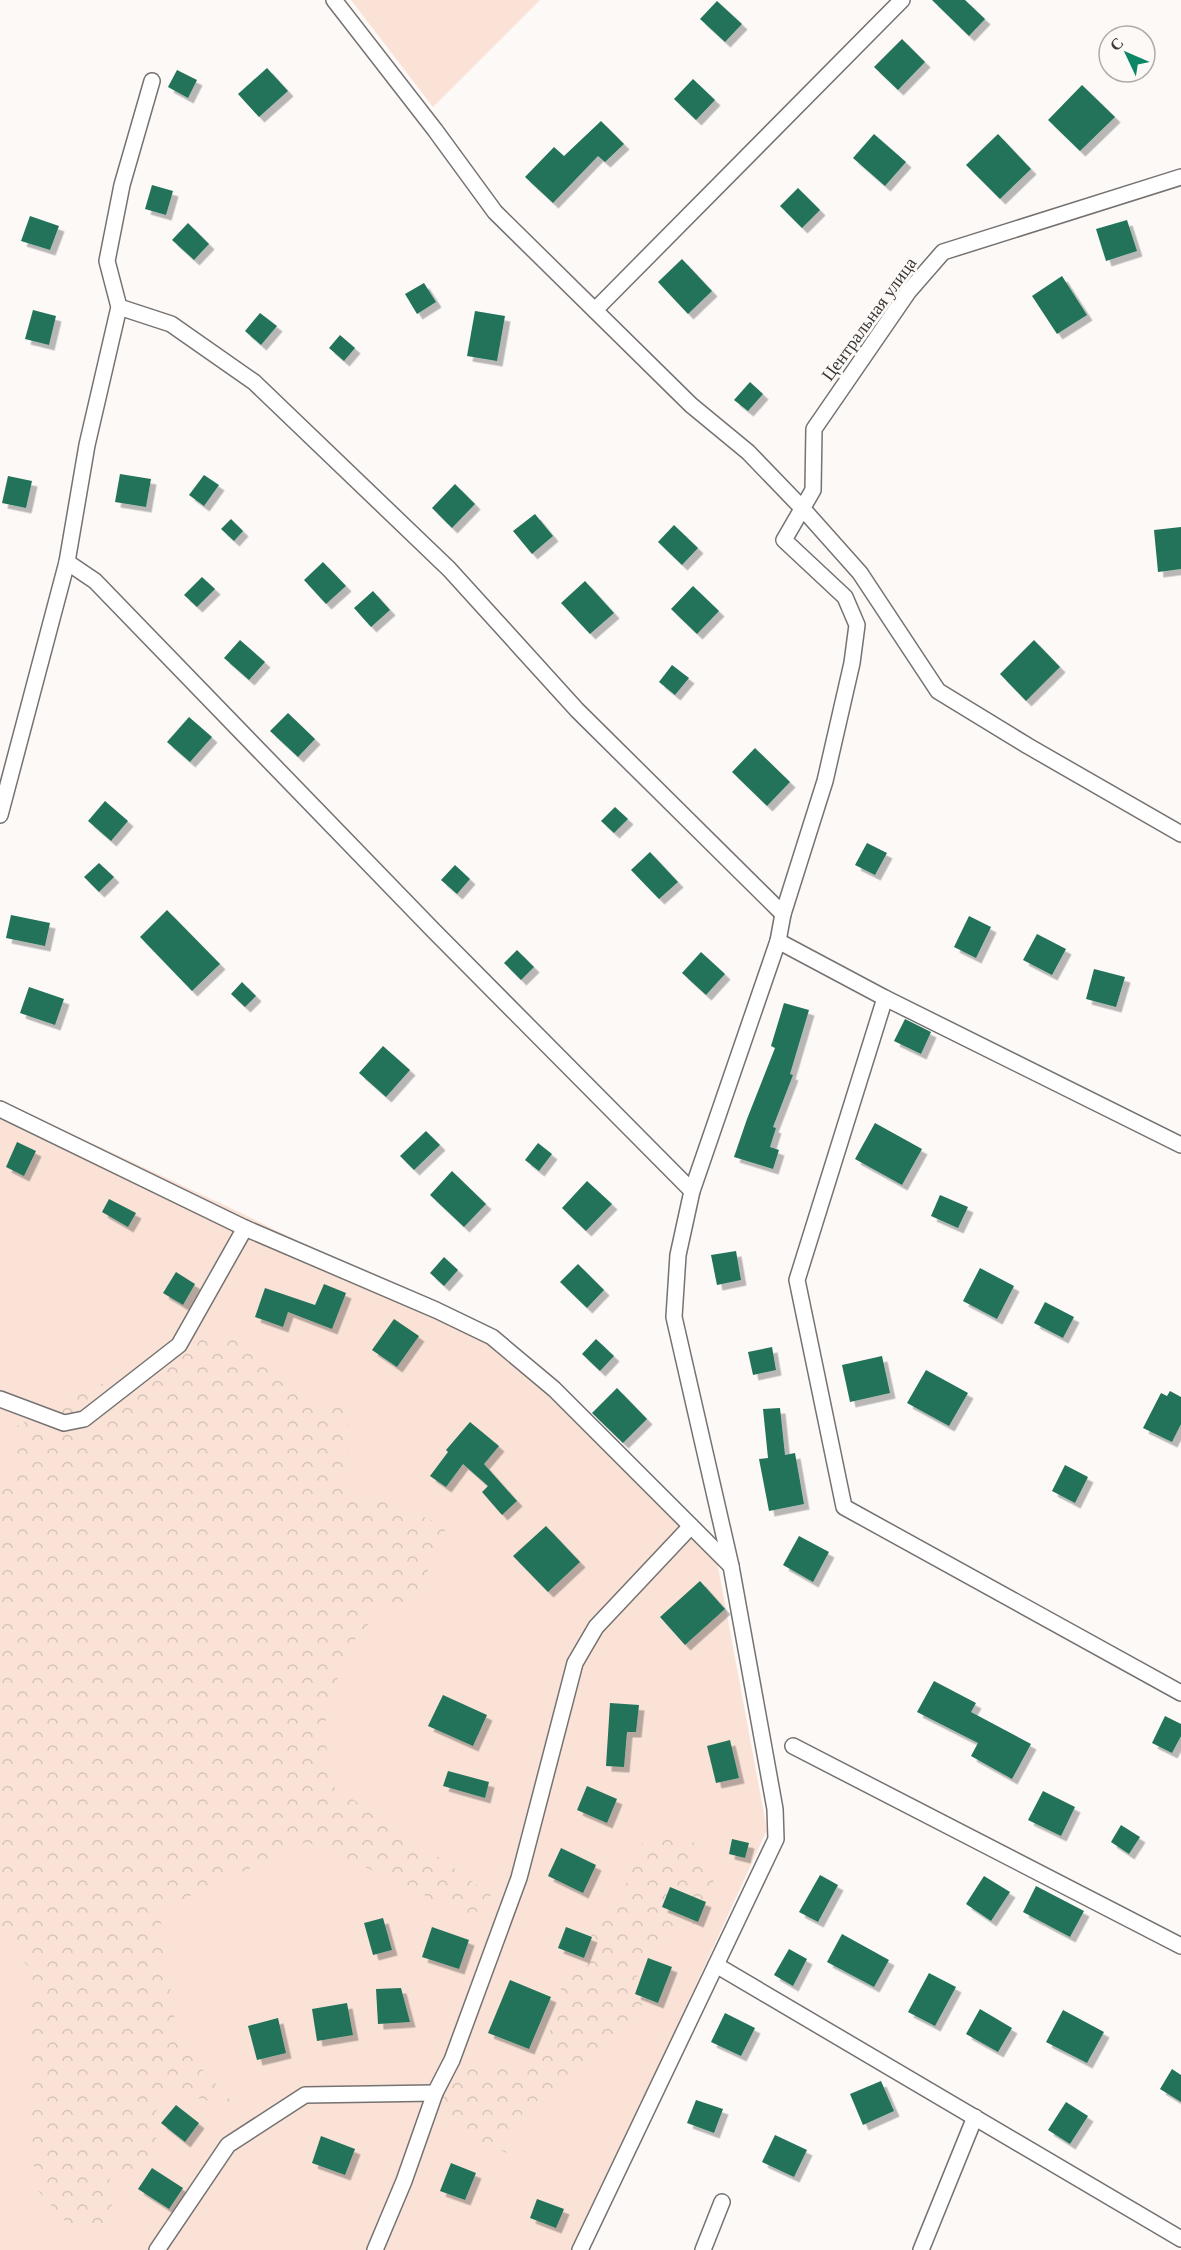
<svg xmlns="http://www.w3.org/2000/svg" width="1181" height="2250" font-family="Georgia,serif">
  <defs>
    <pattern id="forest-crowns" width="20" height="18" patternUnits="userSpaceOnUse" patternTransform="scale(1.5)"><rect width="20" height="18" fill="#fae2d6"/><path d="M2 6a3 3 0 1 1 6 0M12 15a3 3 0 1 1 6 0" fill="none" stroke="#d7c3b8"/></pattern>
    <filter id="shadow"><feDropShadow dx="5.5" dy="5.5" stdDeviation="0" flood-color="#0004"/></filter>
  </defs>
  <rect width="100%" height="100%" fill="#fcf9f7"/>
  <g fill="#fae2d6">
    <path d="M351,0H540L433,107Z"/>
    <path d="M0,1100L239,1212L487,1334L661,1498L717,1561L767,1830L596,2203L571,2250H0Z"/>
  </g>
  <g fill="url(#forest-crowns)">
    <path d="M205,1332L240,1338L267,1363L302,1402L348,1404L347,1494L382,1501L447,1526L416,1598L382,1608L345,1651L325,1724L329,1784L412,1838L491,1895L470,1920L402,1883L307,1842L159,1910L178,2043L240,2110L163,2088L155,2116L157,2164L109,2173L114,2230L70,2227L35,2187L27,2030L33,1974L0,1927V1473L12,1488L17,1426Z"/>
    <path d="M646,1834L692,1840L714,1875L711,1903L689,1929L643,1953L631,1972L655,1987L627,2026L597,2061L565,2077L522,2114L507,2153L467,2137L435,2106L471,2064L515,2071L548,2039L562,1986L589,1939L629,1879Z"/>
  </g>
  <g fill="#21735a" filter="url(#shadow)">
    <path d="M932,0H965L985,19L969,36Z"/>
    <path d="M717,1L742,24L725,42L700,19Z"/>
    <path d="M902,39L925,62L898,90L874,67Z"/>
    <path d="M267,68L288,91L259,117L238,94Z"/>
    <path d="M177,70L197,80L188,98L168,87Z"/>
    <path d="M693,79L715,100L696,120L674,99Z"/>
    <path d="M1082,85L1115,117L1080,151L1048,120Z"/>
    <path d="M601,121L624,144L605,162L598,156L553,203L525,177L554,147L564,156Z"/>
    <path d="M874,134L906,162L885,186L853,158Z"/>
    <path d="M998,134L1031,169L1000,199L966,165Z"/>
    <path d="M152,185L173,191L166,215L145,209Z"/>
    <path d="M798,188L820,210L802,228L780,206Z"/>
    <path d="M30,216L59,226L50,250L21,241Z"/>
    <path d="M1127,220L1137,251L1106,261L1096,229Z"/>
    <path d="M188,223L209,244L194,260L172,240Z"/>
    <path d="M682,259L712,291L688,314L658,282Z"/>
    <path d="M1062,276L1087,315L1057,334L1032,296Z"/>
    <path d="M424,283L436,302L417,314L405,294Z"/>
    <path d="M33,310L56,316L49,345L25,339Z"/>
    <path d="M475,311L505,316L497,361L467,356Z"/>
    <path d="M260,313L277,326L261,345L245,331Z"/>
    <path d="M340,335L355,348L344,361L329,348Z"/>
    <path d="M750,382L763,394L748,411L734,400Z"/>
    <path d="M120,474L151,479L146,507L115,502Z"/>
    <path d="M204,475L219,485L204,506L189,495Z"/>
    <path d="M8,476L32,481L26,508L2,503Z"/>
    <path d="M455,484L475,504L452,528L432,508Z"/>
    <path d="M535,514L553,536L532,554L513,531Z"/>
    <path d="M231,519L243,531L234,541L221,529Z"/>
    <path d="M674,525L698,548L682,565L658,542Z"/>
    <path d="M1181,527V569L1158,572L1154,530Z"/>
    <path d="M323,562L346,586L326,604L304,580Z"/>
    <path d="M202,577L215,589L197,607L184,595Z"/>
    <path d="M585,581L614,613L590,634L561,603Z"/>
    <path d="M693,586L719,611L697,634L671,609Z"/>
    <path d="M373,591L390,610L371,627L354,608Z"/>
    <path d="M240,640L265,662L249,680L224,658Z"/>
    <path d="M1034,640L1060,667L1026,701L1000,674Z"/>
    <path d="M672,665L689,678L675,695L659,682Z"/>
    <path d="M288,713L315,739L298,757L270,731Z"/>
    <path d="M189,717L212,737L190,762L167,742Z"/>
    <path d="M755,748L790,782L767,806L732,772Z"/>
    <path d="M105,801L128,821L111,841L88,821Z"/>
    <path d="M615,807L628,819L614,833L601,821Z"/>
    <path d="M867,843L887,853L875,875L855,865Z"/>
    <path d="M650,852L678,882L659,899L631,870Z"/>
    <path d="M99,863L114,877L99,892L84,877Z"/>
    <path d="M455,865L470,879L457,894L441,880Z"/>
    <path d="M167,910L220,964L192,991L140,937Z"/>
    <path d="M11,915L50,923L45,946L6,938Z"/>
    <path d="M969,916L991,927L976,958L954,947Z"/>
    <path d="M1037,934L1066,949L1052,975L1023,960Z"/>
    <path d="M517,950L534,967L521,980L504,963Z"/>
    <path d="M701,952L725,974L706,995L682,973Z"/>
    <path d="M1094,969L1125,977L1116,1007L1086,999Z"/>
    <path d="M242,982L256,996L245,1007L231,994Z"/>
    <path d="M29,987L64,999L55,1025L20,1013Z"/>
    <path d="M784,1003L809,1010L790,1074L793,1075L773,1127L776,1128L770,1147L779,1150L773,1169L734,1157L747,1119L775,1048L771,1046Z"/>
    <path d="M905,1019L931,1032L921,1054L894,1041Z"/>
    <path d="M383,1046L410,1070L386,1097L359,1073Z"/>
    <path d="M875,1123L922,1149L902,1185L855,1159Z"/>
    <path d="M426,1131L440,1145L414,1170L400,1156Z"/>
    <path d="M17,1142L36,1151L24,1176L6,1167Z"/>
    <path d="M538,1143L552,1154L539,1171L525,1160Z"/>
    <path d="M452,1171L486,1204L464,1227L430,1195Z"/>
    <path d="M587,1181L612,1204L586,1231L562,1208Z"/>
    <path d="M940,1195L968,1207L958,1228L931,1216Z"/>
    <path d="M109,1199L136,1213L128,1227L102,1212Z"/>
    <path d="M736,1251L741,1280L717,1285L711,1255Z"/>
    <path d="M444,1257L458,1270L444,1286L430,1273Z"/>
    <path d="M578,1264L604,1290L587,1308L560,1282Z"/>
    <path d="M980,1268L1014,1286L997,1319L963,1301Z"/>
    <path d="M176,1272L195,1284L183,1305L163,1293Z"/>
    <path d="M324,1284L346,1293L332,1329L288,1312L283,1327L255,1317L265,1288L315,1305Z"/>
    <path d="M1045,1302L1074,1317L1063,1338L1034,1323Z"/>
    <path d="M394,1319L419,1336L397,1367L372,1350Z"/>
    <path d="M596,1339L614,1356L600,1371L582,1354Z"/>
    <path d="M772,1347L776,1370L753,1375L748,1352Z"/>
    <path d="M882,1356L890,1393L850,1402L842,1365Z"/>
    <path d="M926,1370L968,1393L949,1426L907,1403Z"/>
    <path d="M617,1388L647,1419L623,1443L592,1413Z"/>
    <path d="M1170,1391L1181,1397V1424L1172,1442L1143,1428L1161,1393L1167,1396Z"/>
    <path d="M780,1408L785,1455L795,1453L804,1504L769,1511L759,1459L768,1458L763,1409Z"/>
    <path d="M470,1422L499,1446L484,1464L517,1501L502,1515L482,1492L488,1486L463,1464L446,1487L430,1476L448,1452L446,1450Z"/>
    <path d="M1065,1465L1088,1477L1075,1503L1052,1491Z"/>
    <path d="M546,1526L580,1562L548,1592L513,1556Z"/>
    <path d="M799,1536L829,1552L813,1582L783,1565Z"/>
    <path d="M700,1581L725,1609L685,1645L660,1617Z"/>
    <path d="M934,1681L976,1703L971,1712L1031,1744L1012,1779L971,1756L978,1743L917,1712Z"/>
    <path d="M443,1695L487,1715L473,1746L428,1726Z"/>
    <path d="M610,1703L639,1705L636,1732H627L624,1767L606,1766Z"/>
    <path d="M1165,1716L1181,1724V1736L1172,1753L1152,1743Z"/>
    <path d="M730,1740L739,1778L716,1783L707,1746Z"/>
    <path d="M448,1771L489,1782L485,1798L443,1786Z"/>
    <path d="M587,1786L617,1799L607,1823L577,1810Z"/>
    <path d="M1043,1791L1075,1807L1061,1836L1028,1820Z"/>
    <path d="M1121,1825L1140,1837L1129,1854L1111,1842Z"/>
    <path d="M732,1839L749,1843L745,1858L729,1854Z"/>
    <path d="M561,1848L596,1865L583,1893L548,1876Z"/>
    <path d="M820,1875L838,1885L818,1922L799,1912Z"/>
    <path d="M984,1876L1010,1892L991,1921L966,1904Z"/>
    <path d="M1036,1886L1084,1911L1070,1937L1023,1912Z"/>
    <path d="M670,1887L706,1902L698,1922L662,1907Z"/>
    <path d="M383,1918L392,1950L373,1955L364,1923Z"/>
    <path d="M432,1927L469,1940L459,1969L422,1957Z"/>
    <path d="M566,1927L592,1937L584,1958L558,1948Z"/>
    <path d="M842,1934L889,1960L874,1987L827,1962Z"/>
    <path d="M789,1949L807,1959L793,1986L774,1975Z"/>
    <path d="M648,1958L672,1967L658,2003L635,1994Z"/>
    <path d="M929,1973L956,1987L935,2026L908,2012Z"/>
    <path d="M510,1980L551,1997L529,2049L488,2033Z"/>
    <path d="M401,1988L410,2022L378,2024L376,1989Z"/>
    <path d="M347,2003L353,2035L317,2041L312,2009Z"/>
    <path d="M980,2009L1012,2028L998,2052L966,2034Z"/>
    <path d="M1063,2010L1104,2032L1087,2063L1046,2042Z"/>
    <path d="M725,2013L755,2028L741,2056L711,2042Z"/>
    <path d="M278,2018L286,2053L257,2060L248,2026Z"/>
    <path d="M1172,2069L1181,2075V2102L1160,2089Z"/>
    <path d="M881,2081L894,2111L863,2125L850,2094Z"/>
    <path d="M696,2100L723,2109L714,2133L687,2123Z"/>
    <path d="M1066,2102L1088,2116L1070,2144L1048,2130Z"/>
    <path d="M176,2105L199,2123L185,2142L161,2123Z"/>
    <path d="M775,2135L807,2150L794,2177L762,2162Z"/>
    <path d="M321,2136L355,2149L345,2175L312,2163Z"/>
    <path d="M451,2163L476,2173L465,2200L440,2191Z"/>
    <path d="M152,2168L183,2188L169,2209L138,2189Z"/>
    <path d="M537,2199L564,2209L556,2228L530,2218Z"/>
  </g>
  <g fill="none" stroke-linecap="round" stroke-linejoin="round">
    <g stroke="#757271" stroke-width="18">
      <g id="minor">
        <path d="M334,0L435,130L495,212L691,405L748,452L803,509L860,573L938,691L1028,746L1181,834"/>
        <path d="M119,307L171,324L254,382L449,569L577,710L783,914"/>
        <path d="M595,310L902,0"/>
        <path d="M67,562L95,581L434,931L692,1191"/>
        <path d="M0,815L67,562L87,445L119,307L107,261L122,185L152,81"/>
        <path d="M778,941L885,998L1181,1145"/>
        <path d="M885,998L797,1280L844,1507L1181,1693"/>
        <path d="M0,1109L245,1228L436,1310L492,1337L554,1389L731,1566"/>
        <path d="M0,1399L64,1423L84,1419L179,1345L245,1228"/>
        <path d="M793,1746L1181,1946"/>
        <path d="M716,1965L1181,2239"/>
        <path d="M157,2250L228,2145L305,2095L435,2093"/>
        <path d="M375,2250L404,2181L435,2093L452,2060L519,1878L575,1663L596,1627L691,1526"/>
        <path d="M580,2250L776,1839L775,1809L731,1566L674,1317L678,1255L692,1191L778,941L783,914L825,781L852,663L857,625L845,597L784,540L813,490L814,429L909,291L943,252L1181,177"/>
        <path d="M703,2250L722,2202"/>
        <path d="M921,2250L975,2117"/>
      </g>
    </g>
    <use href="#minor" stroke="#fff" stroke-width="15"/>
  </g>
  <g text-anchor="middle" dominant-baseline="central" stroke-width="6" stroke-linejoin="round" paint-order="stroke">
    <g font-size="18" fill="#3a3938" stroke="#fcf9f7">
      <text transform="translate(869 319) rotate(-54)">Центральная улица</text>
    </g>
  </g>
  <g transform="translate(1127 54) rotate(314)"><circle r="28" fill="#fcf9f7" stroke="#aeacab" stroke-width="1.5"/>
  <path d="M0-4.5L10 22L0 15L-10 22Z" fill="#0d8666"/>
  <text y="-9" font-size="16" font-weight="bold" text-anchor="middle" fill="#3a3938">С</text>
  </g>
</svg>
